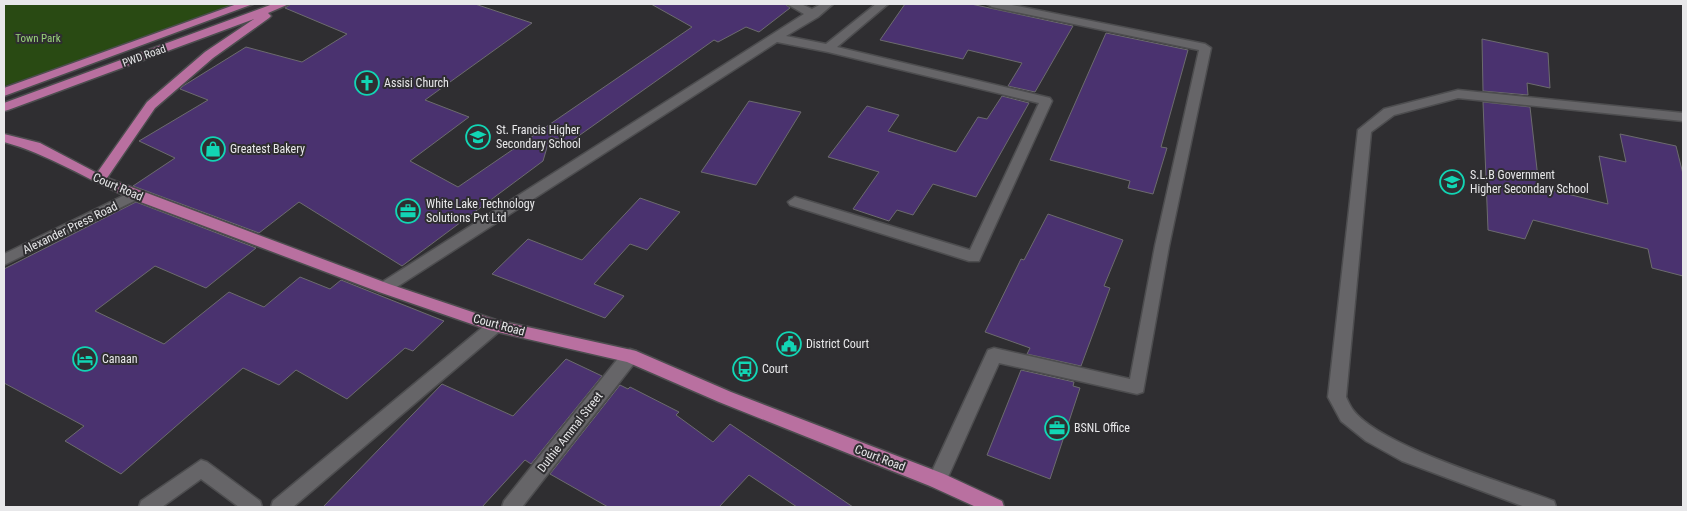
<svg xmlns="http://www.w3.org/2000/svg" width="1687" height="511" font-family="'Roboto Condensed',sans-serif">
  <rect width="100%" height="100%" fill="#2f2e31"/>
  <path fill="#294a13" d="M4,4H240L207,18L4,86Z"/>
  <g fill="#4a326f" stroke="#6c6b6e">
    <path d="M291,4H475L532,23L425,100L469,117L410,161L458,187L692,27L651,4H785L790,8L759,32L746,27L718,42L714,40L570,142L550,137L543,161L402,266L299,202L259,233L133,186L175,158L139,141L208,100L180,89L183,86L246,47L302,62L347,34L285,8Z"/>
    <path d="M905,4H971L1073,26L1035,92L1008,86L1022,63L968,50L963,59L880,40Z"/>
    <path d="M1106,33L1188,50L1161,147L1167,148L1153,194L1128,188L1130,181L1050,160Z"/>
    <path d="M1482,39L1548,53L1550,88L1527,83L1528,95L1483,91Z"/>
    <path d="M1002,96L1029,103L976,197L933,184L913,215L897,210L889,221L853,209L879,172L828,157L867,106L899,115L888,131L956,152L978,117L987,119Z"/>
    <path d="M749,101L801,112L756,185L701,172Z"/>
    <path d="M1483,102L1530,107L1539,187L1608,204L1599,156L1626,162L1620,134L1676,146L1683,174V276L1652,268L1648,249L1533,220L1525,239L1488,230Z"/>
    <path d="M640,198L680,212L647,250L630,244L594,284L624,296L605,318L492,274L528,239L582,260Z"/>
    <path d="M136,202L256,248L206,288L155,266L95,311L164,344L229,292L264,307L300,277L330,289L341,280L444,321L413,351L405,348L347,399L296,370L279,385L243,368L121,474L65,441L84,426L4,383V269Z"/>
    <path d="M1048,214L1123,240L1104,286L1110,288L1081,366L1027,354L1030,348L985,332L1021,259L1024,260Z"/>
    <path d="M566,359L602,376L531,464L525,460L482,507H323L442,384L513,416Z"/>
    <path d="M1021,370L1074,382L1073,386L1080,388L1050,479L987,455Z"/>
    <path d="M620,385L628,389L630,387L679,412L676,415L713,442L730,424L853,507H797L749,475L719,507H608L550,474Z"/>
  </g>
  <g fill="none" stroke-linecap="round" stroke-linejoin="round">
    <g stroke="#4d4d4f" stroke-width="3">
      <g id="minor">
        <path d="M787,4H801L812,9L821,4H833L818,17L786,36L826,44L876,4H888L837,47L1050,98L1052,101L979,261H969L790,205L788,202L795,197L970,250L1039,103L828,52L777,42L389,292H379L376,288L379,284L804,14Z"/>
        <path d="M987,4H1007L1205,44L1211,48L1169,246L1143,392L1137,394L999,363L944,486L937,488L930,486L928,480L988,350L994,348L1130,379L1155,246L1199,50L992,7Z"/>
        <path d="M1458,90L1683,113V121L1458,98L1394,115L1371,132L1346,397C1348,401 1350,406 1353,410C1381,447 1507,483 1554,501L1556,507H1525L1402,461L1366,441L1341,421L1328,397L1358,130L1384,109Z"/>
        <path d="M135,190L142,195L140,198L4,265V254Z"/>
        <path d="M495,320L501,322L503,326L501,330L293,507H271L273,501L489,322Z"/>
        <path d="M630,349L636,351L638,356L636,361L522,507H502L504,501L624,351Z"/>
        <path d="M201,460L207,462L260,501L262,507H239L201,479L162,507H139L141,501Z"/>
      </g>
    </g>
    <g stroke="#4d4d4f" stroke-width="3">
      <g id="major">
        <path d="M237,4H253L4,96V88Z"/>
        <path d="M273,4H289L268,13L271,16L269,18L213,58L155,108L107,178L389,284L496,320L636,351L731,392L944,474L1002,501L1004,507H976L930,486L719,402L627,362L489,330L379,292L130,198C88,180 48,154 4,142V134L40,143L97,173L147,102L205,52L254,19L8,110L4,111V103Z"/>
      </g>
    </g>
    <use href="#minor" fill="#666568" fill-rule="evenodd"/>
    <use href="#major" fill="#b970a0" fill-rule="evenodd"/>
  </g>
  <defs>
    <g id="church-ring" transform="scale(1.25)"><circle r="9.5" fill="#2f2e31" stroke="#12d5b4" stroke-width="1.5"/><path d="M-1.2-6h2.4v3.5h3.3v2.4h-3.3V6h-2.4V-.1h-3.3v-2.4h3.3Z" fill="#12d5b4"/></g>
    <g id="school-ring" transform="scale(1.25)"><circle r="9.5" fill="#2f2e31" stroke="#12d5b4" stroke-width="1.5"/><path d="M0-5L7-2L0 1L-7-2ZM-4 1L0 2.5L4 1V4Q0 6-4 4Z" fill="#12d5b4"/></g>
    <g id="shop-ring" transform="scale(1.25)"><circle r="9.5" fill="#2f2e31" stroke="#12d5b4" stroke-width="1.5"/><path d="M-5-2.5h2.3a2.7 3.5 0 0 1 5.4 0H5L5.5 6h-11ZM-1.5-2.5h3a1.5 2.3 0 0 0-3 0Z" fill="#12d5b4"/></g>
    <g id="office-ring" transform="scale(1.25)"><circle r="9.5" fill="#2f2e31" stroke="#12d5b4" stroke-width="1.5"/><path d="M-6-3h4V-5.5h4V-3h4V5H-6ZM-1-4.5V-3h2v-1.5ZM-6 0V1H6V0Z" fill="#12d5b4"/></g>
    <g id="civic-ring" transform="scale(1.25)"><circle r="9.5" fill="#2f2e31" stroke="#12d5b4" stroke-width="1.5"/><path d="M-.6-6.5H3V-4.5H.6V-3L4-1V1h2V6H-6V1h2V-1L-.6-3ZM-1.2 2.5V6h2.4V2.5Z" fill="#12d5b4"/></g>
    <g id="hotel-ring" transform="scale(1.25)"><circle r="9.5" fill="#2f2e31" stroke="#12d5b4" stroke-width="1.5"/><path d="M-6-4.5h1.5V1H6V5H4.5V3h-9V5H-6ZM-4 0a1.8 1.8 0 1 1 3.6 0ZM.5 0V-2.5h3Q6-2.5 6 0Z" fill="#12d5b4"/></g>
    <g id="bus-ring" transform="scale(1.25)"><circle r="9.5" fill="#2f2e31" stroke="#12d5b4" stroke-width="1.5"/><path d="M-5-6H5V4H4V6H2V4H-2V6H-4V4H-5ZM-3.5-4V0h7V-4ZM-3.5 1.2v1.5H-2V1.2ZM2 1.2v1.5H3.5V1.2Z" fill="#12d5b4"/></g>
  </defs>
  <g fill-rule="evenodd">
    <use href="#church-ring" x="367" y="83"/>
    <use href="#school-ring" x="478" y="137"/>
    <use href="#shop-ring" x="213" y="149"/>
    <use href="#school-ring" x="1452" y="182"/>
    <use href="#office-ring" x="408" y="211"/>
    <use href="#civic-ring" x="789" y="344"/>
    <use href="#hotel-ring" x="85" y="359"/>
    <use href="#bus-ring" x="745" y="369"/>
    <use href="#office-ring" x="1057" y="428"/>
  </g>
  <g text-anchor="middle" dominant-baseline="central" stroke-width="4" stroke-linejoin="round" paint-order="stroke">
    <g font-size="11" fill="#99d27a" stroke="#2f2e31">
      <text x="38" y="38">Town Park</text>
    </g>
    <g font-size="11" fill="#e8e8ea" stroke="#2f2e31">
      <text transform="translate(144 56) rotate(-20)">PWD Road</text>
    </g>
    <g font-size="12" fill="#e8e8ea" stroke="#2f2e31" text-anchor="start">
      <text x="384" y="83">Assisi Church</text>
      <text x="496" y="130">St. Francis Higher<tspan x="496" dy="14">Secondary School</tspan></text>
      <text x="230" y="149">Greatest Bakery</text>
      <text x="1470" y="175">S.L.B Government<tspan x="1470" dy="14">Higher Secondary School</tspan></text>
      <text x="426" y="204">White Lake Technology<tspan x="426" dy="14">Solutions Pvt Ltd</tspan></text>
      <text x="806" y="344">District Court</text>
      <text x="102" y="359">Canaan</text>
      <text x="762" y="369">Court</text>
      <text x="1074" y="428">BSNL Office</text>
    </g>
    <g font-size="12" fill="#e8e8ea" stroke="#2f2e31">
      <text transform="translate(118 187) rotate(23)">Court Road</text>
      <text transform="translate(70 228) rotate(-26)">Alexander Press Road</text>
      <text transform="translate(499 325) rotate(15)">Court Road</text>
      <text transform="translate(570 432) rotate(-52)">Duthie Ammal Street</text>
      <text transform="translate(880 458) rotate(21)">Court Road</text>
    </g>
  </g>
  <rect width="1687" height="511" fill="none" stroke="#e8e8ea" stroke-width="10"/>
</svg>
